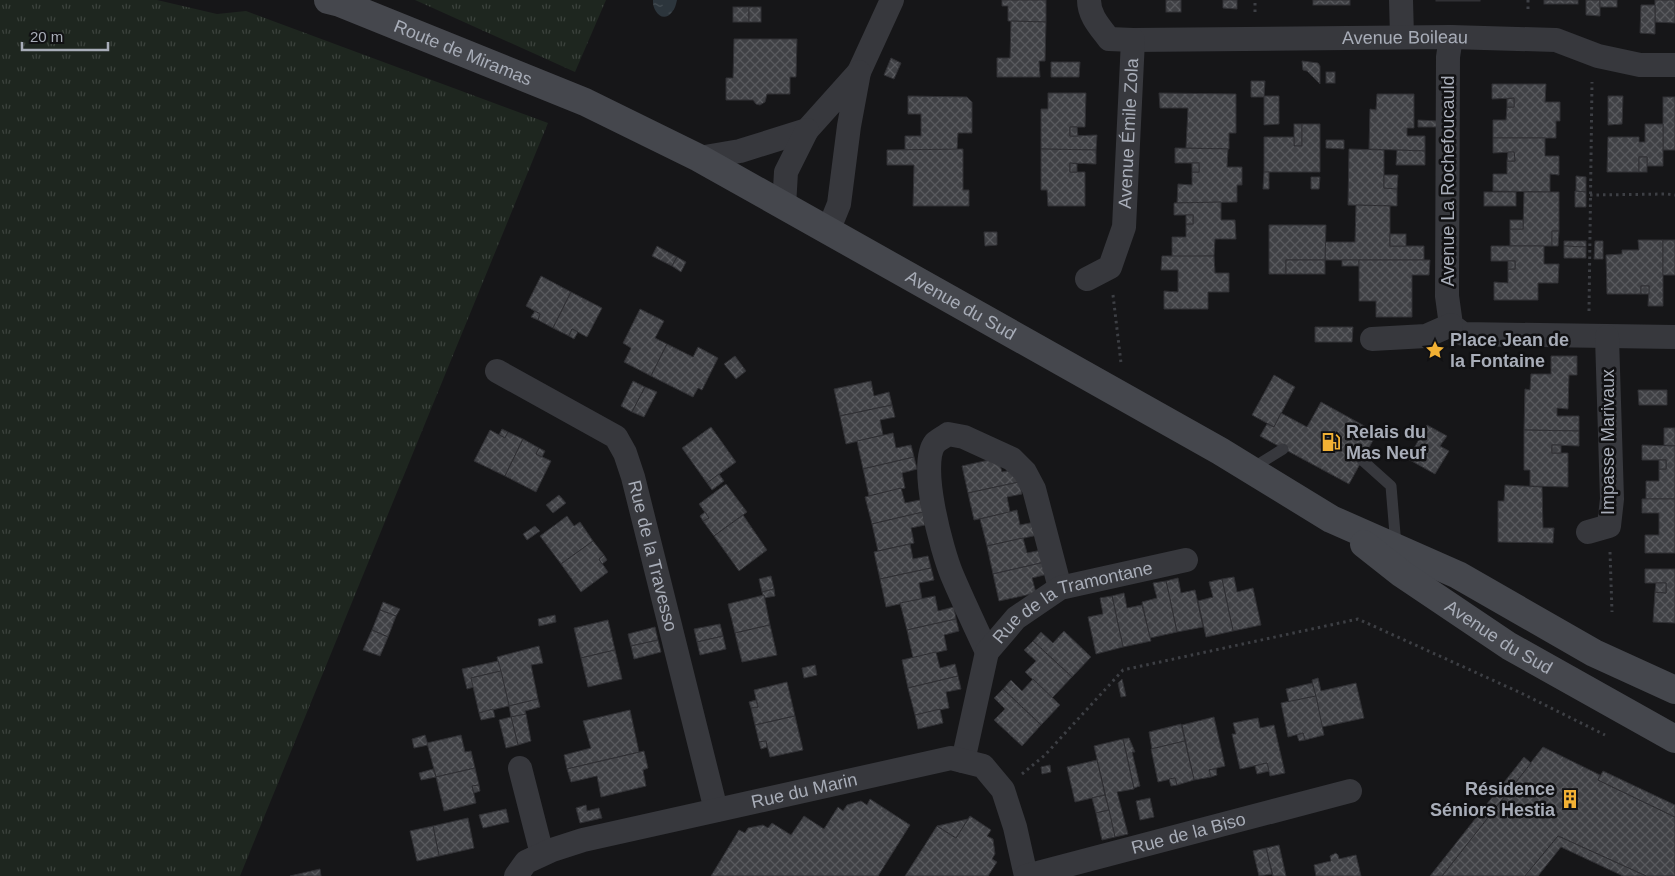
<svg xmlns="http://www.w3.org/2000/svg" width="1675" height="876" font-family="Helvetica,sans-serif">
  <defs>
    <pattern id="grass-tufts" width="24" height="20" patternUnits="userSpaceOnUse" patternTransform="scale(1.25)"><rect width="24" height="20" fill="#1e261f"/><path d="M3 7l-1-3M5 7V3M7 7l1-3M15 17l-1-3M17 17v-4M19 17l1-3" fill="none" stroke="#3c433d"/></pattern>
    <pattern id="water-ripples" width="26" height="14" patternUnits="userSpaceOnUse" patternTransform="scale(1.25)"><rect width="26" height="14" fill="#2c353c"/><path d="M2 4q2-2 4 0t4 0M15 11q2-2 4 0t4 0" fill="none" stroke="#485056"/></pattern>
    <pattern id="building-cross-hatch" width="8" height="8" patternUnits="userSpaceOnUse" patternTransform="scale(1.25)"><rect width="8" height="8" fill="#404145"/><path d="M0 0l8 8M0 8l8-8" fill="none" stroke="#595a5e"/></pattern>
  </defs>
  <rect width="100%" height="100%" fill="#161618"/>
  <g fill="url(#grass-tufts)">
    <path d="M0,0H157L217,14L246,11L548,123L240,876H0Z"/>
    <path d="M415,0H606L575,72Z"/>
  </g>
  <path fill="url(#water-ripples)" d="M653,0H677C676,4 675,9 672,12C663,24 652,11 653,0Z"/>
  <g fill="url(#building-cross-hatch)" stroke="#303034">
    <path d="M1002,0H1046V22L1008,21V6H1002Z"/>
    <rect x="1166" y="0" width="15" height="12"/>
    <path d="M1223,0H1237V9L1223,8Z"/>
    <rect x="1313" y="0" width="37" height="5"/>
    <rect x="1436" y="0" width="44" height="1"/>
    <rect x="1544" y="0" width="34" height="4"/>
    <path d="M1586,0H1600V16L1586,15Z"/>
    <rect x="1600" y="0" width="17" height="7"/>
    <path d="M1655,0H1675V23L1655,22Z"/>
    <path d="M1641,5H1655V34L1640,33Z"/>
    <rect x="733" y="7" width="16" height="15"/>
    <rect x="749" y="7" width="12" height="15"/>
    <path d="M1011,21L1046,22L1045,61H1039L1040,77H997V58H1010Z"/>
    <path d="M734,39H797L796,77H790V94H767L765,102L760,105L756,104L753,100H726V78H733Z"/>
    <path d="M891,58L901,63L894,79L884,75Z"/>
    <path d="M1302,61L1318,63L1320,66V84L1307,71L1303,70Z"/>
    <path d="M1051,62H1080L1079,77H1051Z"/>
    <rect x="1326" y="72" width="9" height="11"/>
    <path d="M1251,81H1265L1264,97H1251Z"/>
    <path d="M1492,84H1546L1545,102H1560V121H1556V138H1493V120H1506L1507,107H1514V98L1492,99Z"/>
    <path d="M1048,93H1086L1085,127H1070V136L1097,135L1096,150L1041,149V109H1048Z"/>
    <path d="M1159,93L1236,94V133H1229V149L1186,148L1188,108H1160Z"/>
    <path d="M1377,94H1414V128H1407V136H1425V151L1369,149L1370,109L1376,110Z"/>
    <path d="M908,96L967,97L972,102V133H958L957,150H905V136H921V114H908Z"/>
    <path d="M1264,96H1279V124L1264,125Z"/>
    <path d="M1608,96H1623L1622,124L1608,125Z"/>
    <rect x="1663" y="97" width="12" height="53"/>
    <path d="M1514,98V107H1507V99Z"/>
    <path d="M1418,120L1437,121V127H1418Z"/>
    <rect x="1294" y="124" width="8" height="22"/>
    <path d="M1302,124H1320V172H1264V137H1294V146H1302Z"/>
    <path d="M1645,124H1663V166H1647V157H1639V172H1607L1608,137H1639V142H1645Z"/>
    <path d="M1070,127H1077L1078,136H1070Z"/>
    <path d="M1493,138H1545V156H1559V175L1550,174V192L1493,191V174H1507V161H1515L1514,152L1493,153Z"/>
    <path d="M1326,140H1344V149L1326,148Z"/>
    <path d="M1175,148L1228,149L1227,167H1242V185H1237V202L1177,203L1178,184L1192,185V172H1199V163H1175Z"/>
    <path d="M963,149V190H969V206H913L914,165H887V150Z"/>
    <path d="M1041,149L1096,150V164L1070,163V172H1085V206H1048L1047,190H1041Z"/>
    <path d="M1349,149L1384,150V188L1397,189V206L1348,205Z"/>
    <path d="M1397,150L1425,151V165H1396Z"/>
    <path d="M1508,152H1514L1515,161H1507Z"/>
    <rect x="1639" y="157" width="8" height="15"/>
    <path d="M1070,163L1077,164V172H1070Z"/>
    <rect x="1192" y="163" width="7" height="9"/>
    <path d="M1264,172H1269V189H1263Z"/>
    <path d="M1384,175H1398L1397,189L1384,188Z"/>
    <path d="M1576,176L1586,177V192L1576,191Z"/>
    <path d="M1311,177H1320L1319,189H1311Z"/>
    <path d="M1575,191L1586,192V207H1575Z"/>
    <rect x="1484" y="192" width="32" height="14"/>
    <path d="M1524,192H1559V231H1552V246H1510V229H1523Z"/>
    <path d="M1221,202V220H1235L1236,239H1215L1214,256L1172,257V237H1186V224H1193V215H1174V203Z"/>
    <path d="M1356,205L1390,206V246H1424V260H1325V242H1355Z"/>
    <rect x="1186" y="215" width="7" height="9"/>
    <rect x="1510" y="220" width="13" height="9"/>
    <path d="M1269,225H1326L1325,260H1286V274H1269Z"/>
    <path d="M1552,231H1559L1558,246H1552Z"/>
    <path d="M984,232H997V245L985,246Z"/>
    <rect x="1390" y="234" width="16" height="12"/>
    <path d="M1638,240H1663V306H1648L1649,286H1641V294H1607L1606,255L1622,254V250H1639Z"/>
    <rect x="1663" y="240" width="12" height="35"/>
    <path d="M1564,241H1586V247L1564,246Z"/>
    <path d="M1595,241H1603V259H1594Z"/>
    <path d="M657,246L677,257L672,266L652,256Z"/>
    <path d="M1491,246H1544V264H1559L1558,283H1538V300H1494V282L1508,283V269H1515V261H1491Z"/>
    <path d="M1564,246L1586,247V258H1564Z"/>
    <path d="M1162,256H1214L1215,273H1229V292H1208V309H1164V291L1178,292V270H1161Z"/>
    <path d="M677,257L686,262L681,272L672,266Z"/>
    <rect x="1286" y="260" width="39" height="14"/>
    <rect x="1342" y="260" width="17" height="6"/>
    <path d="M1359,260H1430L1429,275H1412V317H1376V301H1359Z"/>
    <rect x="1508" y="261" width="7" height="8"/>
    <path d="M541,276L571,292L553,328L538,320L540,314L526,306Z"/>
    <rect x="1641" y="286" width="8" height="8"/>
    <path d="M571,292L602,308L587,337L572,329L569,336L553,328Z"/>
    <path d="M640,309L664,321L655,338L667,344L651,376L624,362L631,348L623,343Z"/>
    <path d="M535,311L540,314L538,320L531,317Z"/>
    <path d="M1315,327H1353L1352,342H1315Z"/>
    <path d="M572,329L578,332L574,339L569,336Z"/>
    <path d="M667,344L693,357L698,347L718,358L702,390L698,388L693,397L651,376Z"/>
    <path d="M735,356L746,371L736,379L724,364Z"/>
    <path d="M1551,356H1577V375H1569L1568,409L1557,408V416H1579V431L1524,430L1525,389L1530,390L1531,374H1551Z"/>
    <path d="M1274,375L1295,387L1274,427L1252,415Z"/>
    <path d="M633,381L645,387L632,412L621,406Z"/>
    <path d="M871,381L874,396L889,392L892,405L840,416L834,389Z"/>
    <path d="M645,387L657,392L644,417L632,412Z"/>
    <path d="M1638,390H1667V405H1639Z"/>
    <path d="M1321,402L1377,433L1349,484L1260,436L1267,424L1274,427L1281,413L1307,427Z"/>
    <path d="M892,405L895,417L880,420L883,435L846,444L840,416Z"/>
    <path d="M1427,425L1447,436L1440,446L1449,451L1435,474L1408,459Z"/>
    <path d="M711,427L736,462L707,483L682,448Z"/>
    <path d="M1664,428H1675V446L1664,445Z"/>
    <path d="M502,429L508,432L505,438L499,435Z"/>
    <path d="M490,430L505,438L508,432L523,439L505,476L474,461Z"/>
    <path d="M1524,430L1579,431V446L1552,445V453H1568V487L1530,486V470H1524Z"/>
    <path d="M893,433L896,448L911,445L914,457L863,469L857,441Z"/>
    <path d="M523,439L539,448L536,454L551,461L536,492L505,476Z"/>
    <rect x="1552" y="445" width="9" height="8"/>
    <path d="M1642,445L1675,446V499H1646V481H1659V469H1666V460H1642Z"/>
    <path d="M539,448L545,451L542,457L536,454Z"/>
    <path d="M914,457L917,469L902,473L905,488L869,496L863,469Z"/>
    <path d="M998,458L1002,472L1017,469L1019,482L968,493L962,466Z"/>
    <rect x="1659" y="460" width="7" height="9"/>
    <path d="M719,474L724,481L712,490L707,483Z"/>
    <path d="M1019,482L1022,494L1007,497L1010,512L974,520L968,493Z"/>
    <path d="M726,484L747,512L714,536L703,521L709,518L699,504Z"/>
    <path d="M1505,485L1542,487L1543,528H1554L1553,543L1498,542V501H1504Z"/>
    <path d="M901,488L905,503L920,500L923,512L872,524L865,497Z"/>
    <path d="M559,495L566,503L553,513L546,505Z"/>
    <path d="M1642,499H1675V553H1645V535H1659V513H1642Z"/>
    <path d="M1017,510L1020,525L1035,522L1038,535L987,546L980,519Z"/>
    <path d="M705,512L709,518L703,521L700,516Z"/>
    <path d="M923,512L925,525L911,528L914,543L878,551L872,524Z"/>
    <path d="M743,515L767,550L739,571L714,536Z"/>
    <path d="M567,516L574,526L580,522L593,541L561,564L540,536Z"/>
    <path d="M535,526L540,531L527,540L523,534Z"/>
    <path d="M1023,538L1027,553L1042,550L1045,562L993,574L987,546Z"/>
    <path d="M593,541L604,555L599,559L608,572L581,592L561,564Z"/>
    <path d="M910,544L913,559L928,556L931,568L880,579L874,552Z"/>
    <path d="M604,555L607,560L602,564L599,559Z"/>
    <path d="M1045,562L1048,574L1032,578L1036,593L999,601L993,574Z"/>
    <path d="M931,568L934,580L919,583L922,599L886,607L880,579Z"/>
    <path d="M1645,569H1675V623L1653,622L1655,592L1666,593V583H1645Z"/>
    <path d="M771,576L774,589L762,592L759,579Z"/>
    <path d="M1234,577L1237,592L1253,588L1261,625L1233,631L1222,579Z"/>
    <path d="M1178,578L1181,593L1195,590L1203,627L1177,632L1166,581Z"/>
    <path d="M1222,579L1233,631L1206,637L1198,601L1213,597L1209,582Z"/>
    <path d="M1166,581L1177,632L1150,638L1142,602L1157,598L1153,583Z"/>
    <path d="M1656,583H1666V593L1655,592Z"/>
    <path d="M774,589L775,596L764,598L762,592Z"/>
    <path d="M1124,593L1127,608L1142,605L1151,641L1123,647L1112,596Z"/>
    <path d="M764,595L770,625L735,633L728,604Z"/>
    <path d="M935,596L938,611L954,607L956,619L907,630L900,603Z"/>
    <path d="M1112,596L1123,647L1096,654L1088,617L1103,614L1100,598Z"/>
    <path d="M383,602L400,609L396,616L380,610Z"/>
    <path d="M380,610L396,616L388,637L372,630Z"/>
    <path d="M555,615L556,622L539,626L538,619Z"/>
    <path d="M956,619L959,631L944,635L947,650L913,658L907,630Z"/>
    <path d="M608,620L615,650L581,658L574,628Z"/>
    <path d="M720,624L723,636L697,642L694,629Z"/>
    <path d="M770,625L777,655L742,662L735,633Z"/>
    <path d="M655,627L658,640L631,646L628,634Z"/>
    <path d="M372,630L388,637L380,656L363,650Z"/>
    <path d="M1064,631L1091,657L1072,677L1033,641L1041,632L1053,643Z"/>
    <path d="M723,636L726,649L700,655L697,642Z"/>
    <path d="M658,640L661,652L634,659L631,646Z"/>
    <path d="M1033,641L1072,677L1052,698L1025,672L1036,661L1024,650Z"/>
    <path d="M539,646L543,663L531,665L538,699L509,706L497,657Z"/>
    <path d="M615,650L622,679L588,687L581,658Z"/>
    <path d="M936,652L940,668L955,664L958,676L908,688L902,660Z"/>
    <path d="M498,661L501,671L471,678L474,687L467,689L462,669Z"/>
    <path d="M815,665L817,675L804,678L802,668Z"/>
    <path d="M501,671L509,706L479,713L471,678Z"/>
    <path d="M958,676L961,689L946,692L949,708L915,715L908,688Z"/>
    <path d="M1318,678L1321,691L1356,683L1364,718L1322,727L1312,680Z"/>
    <path d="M1033,679L1060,705L1041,725L1003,689L1011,680L1022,691Z"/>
    <path d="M1122,679L1126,696L1121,697L1118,683Z"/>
    <path d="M787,682L795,716L755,725L751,708L758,707L754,690Z"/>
    <path d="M1312,683L1316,696L1289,702L1286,689Z"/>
    <path d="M1003,689L1041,725L1022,746L994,720L1005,709L994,698Z"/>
    <path d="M1316,696L1324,735L1305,740L1303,733L1288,737L1281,703Z"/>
    <path d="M538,699L540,707L525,711L526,714L511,717L509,706Z"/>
    <path d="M756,700L758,707L751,708L749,702Z"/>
    <path d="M493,709L495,717L481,720L479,713Z"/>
    <path d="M940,709L943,723L918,729L915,715Z"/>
    <path d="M630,710L639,752L567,769L564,755L591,748L583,721Z"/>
    <path d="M526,714L531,741L518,745L511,717Z"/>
    <path d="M795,716L803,750L770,757L766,741L759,742L755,725Z"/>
    <path d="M511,717L518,745L506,748L499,720Z"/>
    <path d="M1214,717L1225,766L1209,770L1211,777L1194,780L1182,725Z"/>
    <path d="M1258,718L1260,728L1274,725L1285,773L1270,776L1267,763L1240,769L1232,734H1236L1233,723Z"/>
    <path d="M1181,724L1185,741L1152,749L1149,732Z"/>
    <path d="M1303,733L1305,740L1299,741L1297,735Z"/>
    <path d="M425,735L428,745L414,748L412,739Z"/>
    <path d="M461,735L465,752L471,751L475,768L436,777L427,743Z"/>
    <path d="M1129,738L1135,752H1132L1140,786L1134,788L1123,739Z"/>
    <path d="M1123,739L1134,789L1117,792L1128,834L1115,837L1094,746Z"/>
    <path d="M766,741L767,747L761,749L759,742Z"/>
    <path d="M1185,741L1194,780L1177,785L1175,778L1158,782L1151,749Z"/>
    <path d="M1543,747L1600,775L1598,780L1675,817V876H1646L1558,836L1525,876H1442Z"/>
    <path d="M644,751L648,768L643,770L646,786L601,797L597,776L571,782L567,769Z"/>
    <path d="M1524,757L1531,763L1442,876H1430Z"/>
    <path d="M1097,760L1105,795L1075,802L1067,767Z"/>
    <path d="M1267,763L1269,771L1257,774L1255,766Z"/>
    <path d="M1050,765L1051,772L1042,774L1041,767Z"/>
    <path d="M475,768L479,785L472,786L476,803L444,811L436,777Z"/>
    <path d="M433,769L436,777L421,780L419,773Z"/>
    <path d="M1216,769L1217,775L1211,777L1209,770Z"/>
    <path d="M1603,771L1675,805V817L1598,780Z"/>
    <path d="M1175,778L1177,785L1171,786L1169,779Z"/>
    <path d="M479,785L480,791L474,793L472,786Z"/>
    <path d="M1105,795L1109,810L1096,813L1092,798Z"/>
    <path d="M1150,798L1154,817L1140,820L1136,801Z"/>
    <path d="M870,799L910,825L878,876H711L739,830L745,833L748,828L763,825L768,828L772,823L791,835L804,816L824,829L838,807L843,811L847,805L861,801L867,805Z"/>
    <path d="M586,805L587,811L599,808L602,818L580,823L576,808Z"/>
    <path d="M506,809L509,822L483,828L479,815Z"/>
    <path d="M1109,810L1115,837L1102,840L1096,813Z"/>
    <path d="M970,816L991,830L987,836L993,839L995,854L992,859L997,862L988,876H905L937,826L956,838Z"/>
    <path d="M468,818L474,848L439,856L433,826Z"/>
    <path d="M968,819L956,838L937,826Z"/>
    <path d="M433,826L439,856L417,861L410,831Z"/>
    <path d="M1558,836L1646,876H1623L1561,847L1538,876H1525Z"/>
    <path d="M1279,845L1286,876H1273L1266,848Z"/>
    <path d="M1266,848L1272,874L1259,876L1253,851Z"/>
    <path d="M1336,853L1338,855L1339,859L1356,855L1361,876H1316L1314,865L1331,861L1330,856Z"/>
    <path d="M320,869L321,876H290Z"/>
  </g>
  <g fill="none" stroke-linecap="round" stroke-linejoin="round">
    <g stroke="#3d3f44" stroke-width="3" stroke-dasharray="2.5 4" stroke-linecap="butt">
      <path d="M1528,0V13"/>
      <path d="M1255,12V0"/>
      <path d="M1590,195L1667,194L1675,195"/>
      <path d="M1113,295L1121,363"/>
      <path d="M1589,311L1592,82"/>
      <path d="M1610,552L1612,612"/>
      <path d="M1022,774L1045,755L1123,670L1358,619L1521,693L1605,735"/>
    </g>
    <g stroke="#37383d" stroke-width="11">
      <path d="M1362,460L1391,486L1396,546"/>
      <path d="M1251,469L1283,449"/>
    </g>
    <g stroke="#37383d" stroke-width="24">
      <path d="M1401,0L1402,37"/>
      <path d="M1451,37L1448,57L1447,296L1451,325L1463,334L1675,337"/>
      <path id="s1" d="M1133,40L1451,37L1556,40L1598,56L1640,65H1675"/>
      <path d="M859,72L892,0"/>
      <path d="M699,158L740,151L807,130L859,72L849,126L839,204L828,231"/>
      <path d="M784,206L786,172L807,130"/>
      <path id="s2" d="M1087,279L1110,267L1124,227L1133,40L1109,39C1100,27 1089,16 1089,0"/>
      <path d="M1372,339L1426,336L1451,325"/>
      <path id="s3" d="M497,371L616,437L625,453L633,477L716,810"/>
      <path d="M1588,532L1609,526L1612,499L1607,337"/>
      <path d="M987,652C975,626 963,601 952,575C942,551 918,464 935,443C938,440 944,437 948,434L964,437L1012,459L1025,472L1034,489L1060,588"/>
      <path id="s4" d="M963,761L987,652L1016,618L1060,588L1186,560"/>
      <path d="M520,768L542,854"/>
      <path id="s5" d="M516,876L526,862L552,850L583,840L951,758L983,766L1003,790L1015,827L1026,876"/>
      <path id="s6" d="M1026,876L1350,791"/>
    </g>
    <g stroke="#45474d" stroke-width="28">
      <path id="s7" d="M328,0L340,3L585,102L699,158L1220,451L1331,519L1458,575L1594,653L1675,690"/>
      <path id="s8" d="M1364,544L1402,574L1509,646L1675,739"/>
    </g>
  </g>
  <defs>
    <g id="sight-bare" transform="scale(1.5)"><path d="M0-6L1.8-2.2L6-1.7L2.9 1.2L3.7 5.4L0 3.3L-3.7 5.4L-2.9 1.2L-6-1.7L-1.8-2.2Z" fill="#f2b134" stroke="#111113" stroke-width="2.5" paint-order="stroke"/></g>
    <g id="fuel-bare" transform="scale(1.5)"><path d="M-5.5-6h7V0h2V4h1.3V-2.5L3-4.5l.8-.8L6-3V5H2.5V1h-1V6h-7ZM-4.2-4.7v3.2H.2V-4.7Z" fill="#f2b134" stroke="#111113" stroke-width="2.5" paint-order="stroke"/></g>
    <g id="building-bare" transform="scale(1.5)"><path d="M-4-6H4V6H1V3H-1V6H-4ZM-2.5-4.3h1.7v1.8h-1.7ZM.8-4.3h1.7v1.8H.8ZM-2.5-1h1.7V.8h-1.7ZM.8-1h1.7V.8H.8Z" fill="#f2b134" stroke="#111113" stroke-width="2.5" paint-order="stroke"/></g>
  </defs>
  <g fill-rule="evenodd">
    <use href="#sight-bare" x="1435" y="350"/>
    <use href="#fuel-bare" x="1331" y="442"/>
    <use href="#building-bare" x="1570" y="799"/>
  </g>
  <g text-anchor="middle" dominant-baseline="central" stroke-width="5" stroke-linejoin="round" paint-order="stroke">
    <g font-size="18" fill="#a8adb8" stroke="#111113">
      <text stroke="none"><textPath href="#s1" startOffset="272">Avenue Boileau</textPath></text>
      <text stroke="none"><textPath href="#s7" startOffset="145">Route de Miramas</textPath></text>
      <text stroke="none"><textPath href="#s2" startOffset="162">Avenue Émile Zola</textPath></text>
      <text transform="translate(1448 181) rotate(-90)">Avenue La Rochefoucauld</text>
      <text stroke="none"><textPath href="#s7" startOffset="704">Avenue du Sud</textPath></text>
      <text transform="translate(1608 442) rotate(-90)">Impasse Marivaux</text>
      <text stroke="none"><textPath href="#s3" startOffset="261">Rue de la Travesso</textPath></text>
      <text stroke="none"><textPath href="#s4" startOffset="215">Rue de la Tramontane</textPath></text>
      <text stroke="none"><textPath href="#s8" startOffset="164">Avenue du Sud</textPath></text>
      <text stroke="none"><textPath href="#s5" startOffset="305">Rue du Marin</textPath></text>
      <text stroke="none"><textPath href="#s6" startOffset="168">Rue de la Biso</textPath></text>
    </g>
    <g font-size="18" font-weight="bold" fill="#a8adb8" stroke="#111113" text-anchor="start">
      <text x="1450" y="340">Place Jean de<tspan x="1450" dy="21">la Fontaine</tspan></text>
      <text x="1346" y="432">Relais du<tspan x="1346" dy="21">Mas Neuf</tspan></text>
      <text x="1555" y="789" text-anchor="end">Résidence<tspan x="1555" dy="21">Séniors Hestia</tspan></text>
    </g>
  </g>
  <path d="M22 42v8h86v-8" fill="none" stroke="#a8adb8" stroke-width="2.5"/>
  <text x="30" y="42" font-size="15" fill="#a8adb8" stroke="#111113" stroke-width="4" paint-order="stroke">20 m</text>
</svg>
